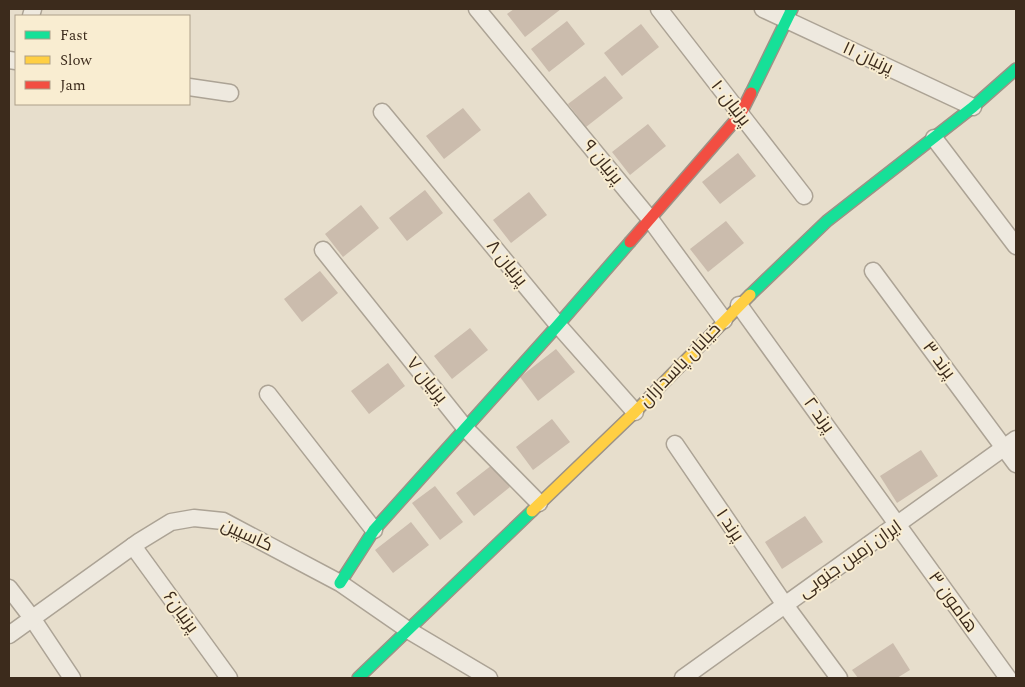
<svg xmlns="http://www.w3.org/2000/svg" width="1025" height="687" font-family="Spectral,Cairo,serif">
  <rect width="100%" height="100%" fill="#e7decc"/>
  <g fill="#cbbcad">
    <path d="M514,9H561L525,37L507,14Z"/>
    <path d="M567,21L585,44L549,72L531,49Z"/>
    <path d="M641,24L659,47L622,76L604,53Z"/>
    <path d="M605,76L623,98L586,127L568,104Z"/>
    <path d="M463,108L481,130L444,159L426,136Z"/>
    <path d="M648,124L666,146L630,175L612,152Z"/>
    <path d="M738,153L756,176L720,204L702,182Z"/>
    <path d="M425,190L443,213L407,241L389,218Z"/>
    <path d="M529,192L547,215L511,243L493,220Z"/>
    <path d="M361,205L379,228L343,257L325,234Z"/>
    <path d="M726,221L744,243L708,272L690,249Z"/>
    <path d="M320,271L338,293L302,322L284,299Z"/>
    <path d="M470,328L488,350L452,379L434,356Z"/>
    <path d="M556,349L575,372L538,401L520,377Z"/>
    <path d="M388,363L405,386L369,414L351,391Z"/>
    <path d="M552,419L570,442L533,470L516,447Z"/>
    <path d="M921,450L938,476L897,503L880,476Z"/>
    <path d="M492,465L510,487L474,516L456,493Z"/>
    <path d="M435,486L463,522L440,540L412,503Z"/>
    <path d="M805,516L823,542L782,569L765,542Z"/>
    <path d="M411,522L429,545L393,573L375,550Z"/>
    <path d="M893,643L910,670L897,678H858L852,670Z"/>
  </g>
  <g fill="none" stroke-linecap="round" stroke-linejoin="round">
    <g stroke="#aca395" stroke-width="19">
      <g id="street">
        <path d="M477,9L650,219L724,320"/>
        <path d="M659,9L804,196"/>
        <path d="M763,9L973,107"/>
        <path d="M31,16L33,9"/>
        <path d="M9,60L16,61"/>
        <path d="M189,87L230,93"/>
        <path d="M382,112L558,325L635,412"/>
        <path d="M934,138L1016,246"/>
        <path d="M323,250L466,429L539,503"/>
        <path d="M873,271L1016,464"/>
        <path d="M739,305L1008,678"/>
        <path d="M268,394L374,530"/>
        <path d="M675,444L785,605L839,678"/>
        <path d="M133,546L229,678"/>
        <path d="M9,588L32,618L72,678"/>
        <path d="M9,635L140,541L171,522L194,518L223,521L340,583L408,630L489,678"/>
        <path d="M683,678L1016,439"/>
      </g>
    </g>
    <g stroke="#9c9286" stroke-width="14">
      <g id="fast">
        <path d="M751,93L792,9"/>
        <path d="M750,295L827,221L973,107L1016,69"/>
        <path d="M340,583L374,530L558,325L630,242"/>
        <path d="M358,678L532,511"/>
      </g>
    </g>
    <g stroke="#9c9286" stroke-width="14">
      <path id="slow" d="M532,511L635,412L750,295"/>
    </g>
    <g stroke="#9c9286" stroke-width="14">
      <path id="jam" d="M630,242L740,115L751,93"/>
    </g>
    <use href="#street" stroke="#eee9df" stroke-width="16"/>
    <use href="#fast" stroke="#16e098" stroke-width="11"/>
    <use href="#slow" stroke="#ffcf43" stroke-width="11"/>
    <use href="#jam" stroke="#f24e42" stroke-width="11"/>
  </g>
  <g text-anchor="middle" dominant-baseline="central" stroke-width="4" stroke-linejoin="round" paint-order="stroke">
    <g font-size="18" fill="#3c2b1c" stroke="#f9edd1">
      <text transform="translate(868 58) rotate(25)">پرنیان ۱۱</text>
      <text transform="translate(731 103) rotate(52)">پرنیان ۱۰</text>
      <text transform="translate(603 162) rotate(51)">پرنیان ۹</text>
      <text transform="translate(507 263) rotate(51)">پرنیان ۸</text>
      <text transform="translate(939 360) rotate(53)">پرند ۳</text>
      <text transform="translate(680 365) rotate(-46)">خیابان پاسداران</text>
      <text transform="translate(427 380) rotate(51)">پرنیان ۷</text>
      <text transform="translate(819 415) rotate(54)">پرند ۲</text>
      <text transform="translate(730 525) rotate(56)">پرند ۱</text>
      <text transform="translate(247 535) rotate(25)">کاسپین</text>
      <text transform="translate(850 559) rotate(-35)">ایران زمین جنوبی</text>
      <text transform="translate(953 602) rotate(54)">هامون ۳</text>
      <text transform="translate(181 612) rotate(54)">پرنیان۶</text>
    </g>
  </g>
  <rect width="1025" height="687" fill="none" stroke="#3c2b1c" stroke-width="20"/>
  <rect x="15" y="15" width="175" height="90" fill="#f9edd1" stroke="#ad9f89"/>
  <rect x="25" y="31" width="25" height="8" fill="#16e098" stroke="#ad9f89"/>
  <text x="60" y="40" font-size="15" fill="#3c2b1c">Fast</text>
  <rect x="25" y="56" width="25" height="8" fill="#ffcf43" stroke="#ad9f89"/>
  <text x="60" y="65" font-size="15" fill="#3c2b1c">Slow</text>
  <rect x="25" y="81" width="25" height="8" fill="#f24e42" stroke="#ad9f89"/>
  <text x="60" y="90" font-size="15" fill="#3c2b1c">Jam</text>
</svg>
